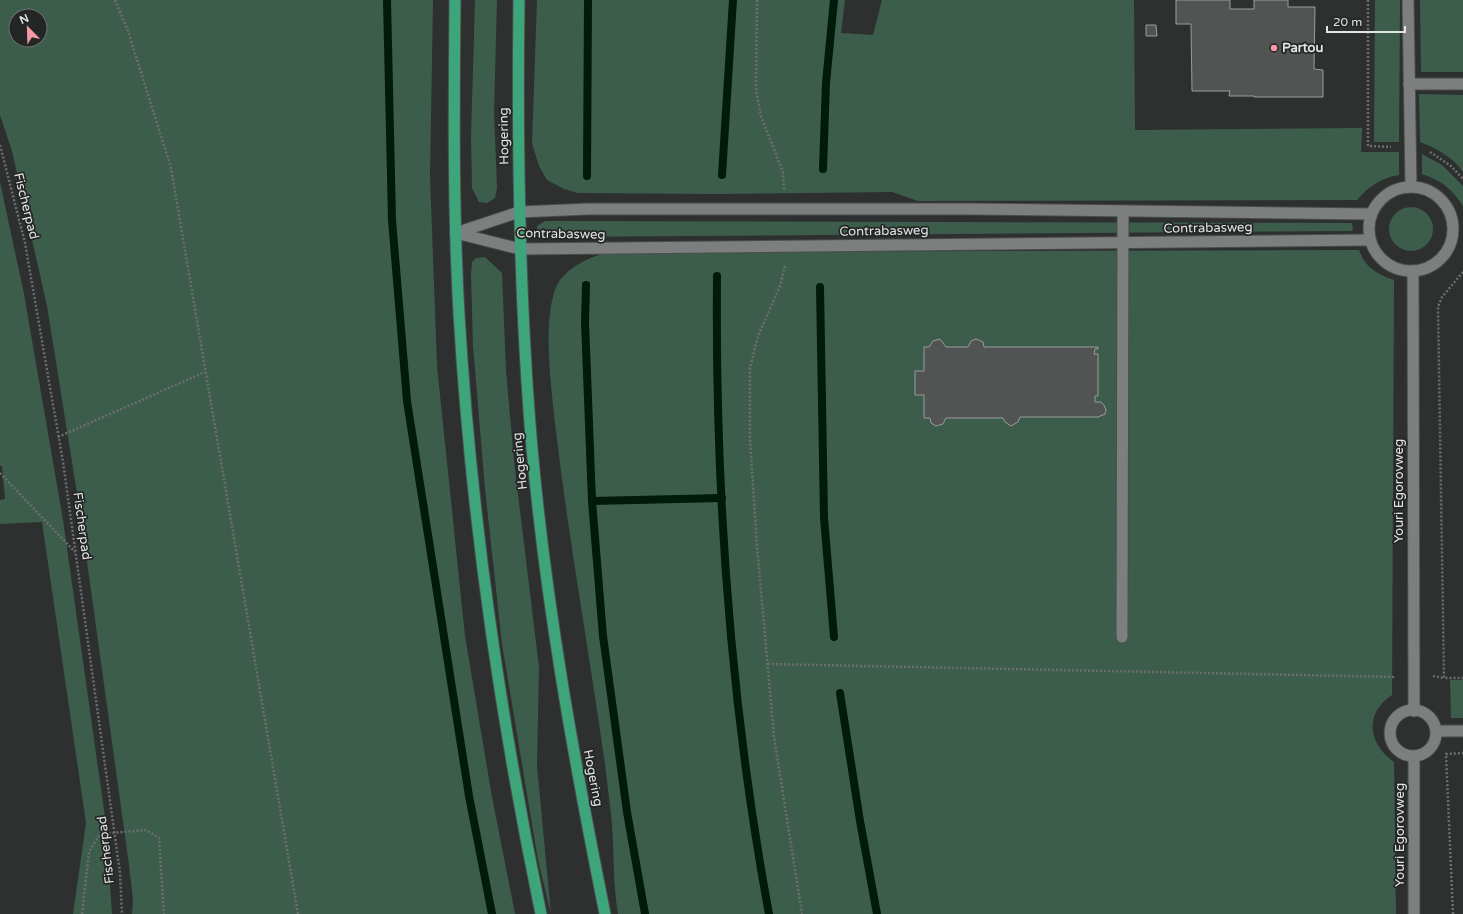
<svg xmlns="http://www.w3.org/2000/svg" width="1463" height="914" font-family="'Varela Round',sans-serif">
  <rect width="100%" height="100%" fill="#2d302f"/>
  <g fill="#3d5d4c" fill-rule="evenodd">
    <path d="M0,0H433L430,176L437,366L465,636L492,797L515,914H132L133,900L129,865L81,518L47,306L12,151L0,115ZM16,16H40V40H16Z"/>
    <path d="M475,0H497L494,112L497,188L495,198L487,203L479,202L472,188L471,136Z"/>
    <path d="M537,0H845L841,33L873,35L882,0H1134L1135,130L1362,128L1361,152H1399V175C1381,178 1369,186 1357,200L918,201L892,192L715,194L578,193L564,189L547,180L539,166L532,143Z"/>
    <path d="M1375,0H1400L1399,142H1374Z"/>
    <path d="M1420,0H1463V72H1421Z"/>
    <path d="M1419,94L1463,95V172C1453,157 1436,148 1420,142Z"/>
    <path d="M1422,154L1442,165L1463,186V206C1452,189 1441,180 1422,174Z"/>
    <path d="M0,182L24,294L63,520L106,824L112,914H73L86,823L42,522L0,524V500L5,499L2,466H0Z"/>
    <circle cx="1411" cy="229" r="22"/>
    <path d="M545,221L1352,223L1353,231L546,237L537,230V226Z"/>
    <path d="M1359,250C1365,268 1377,274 1394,280L1392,695C1364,713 1368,744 1394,762L1396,914H618C613,884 614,853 612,823C610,803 607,783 605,764C589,650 568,537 555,423C551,387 543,323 555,290C562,269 590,256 611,252Z"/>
    <path d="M485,257L502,273L506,370L514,461L539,667L537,766L551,914L538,860L502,644L485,489L473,346L471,274L472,262L476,258Z"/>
    <path d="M1450,680H1463V718H1451Z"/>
  </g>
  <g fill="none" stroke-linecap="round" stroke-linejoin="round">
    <g stroke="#001a0c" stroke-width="8">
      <path d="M387,0L392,220L407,401L469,796L492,914"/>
      <path d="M823,169L826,83L834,0"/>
      <path d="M722,175L733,0"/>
      <path d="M587,176L588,0"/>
      <path d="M717,276C715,489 730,704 769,914"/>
      <path d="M586,285L585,322L592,501L603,636L627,812L645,914"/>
      <path d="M820,287L824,518L834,637"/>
      <path d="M592,501L722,498"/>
      <path d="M840,693L860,821L877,914"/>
    </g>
  </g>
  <g fill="#515453" stroke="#989c9a">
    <path d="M1176,0H1230V9H1254V0H1288V7H1315L1314,69L1323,70V97H1254V96H1229L1230,91H1192L1191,24H1176Z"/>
    <path d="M1146,25H1156L1157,36H1146Z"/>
    <path d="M940,339L946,347H968L971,341L976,339L983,342L984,347H1098V349H1095L1094,354H1098V396H1095V402H1101L1104,405L1106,410L1105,414L1098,417H1020L1018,422L1011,426L1005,422L1003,418H946L943,424L936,426L931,423L930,418H924V395H915V371H924V347H929L933,341Z"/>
  </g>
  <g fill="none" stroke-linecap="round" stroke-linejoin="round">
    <g stroke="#4b4d4c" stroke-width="13">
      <path id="service" d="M1122,637L1123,211"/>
    </g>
    <g stroke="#4b4d4c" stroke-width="13">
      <g id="minor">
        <path d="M1409,84H1463"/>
        <path d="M1436,731H1463"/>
      </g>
    </g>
    <g stroke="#4b4d4c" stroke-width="13">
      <g id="tertiary">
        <path d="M1408,0L1411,187"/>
        <circle cx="1411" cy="229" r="42"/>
        <path d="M456,233L519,212L588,209H968L1371,214"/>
        <path d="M456,233L520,249L1370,240"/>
        <path d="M1413,271L1414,711"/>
        <circle cx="1413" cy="733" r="23"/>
        <path d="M1414,756V914"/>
      </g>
    </g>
    <g stroke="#4b4d4c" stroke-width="13">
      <g id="trunk">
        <path d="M455,0C454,105 453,210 459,314C471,516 500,717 541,914"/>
        <path d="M519,0C517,149 519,299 532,448C546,605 574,760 605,914"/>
      </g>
    </g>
    <g stroke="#6b6e6d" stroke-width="2.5" stroke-dasharray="2 2" stroke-linecap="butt">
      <path d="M115,0L128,31L171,168L298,914"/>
      <path d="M757,0L756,90L761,116L783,172L784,191"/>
      <path d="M1368,0V146L1391,147"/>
      <path d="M0,145L25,243L63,462L120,873L122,914"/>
      <path d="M1430,152L1451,166L1463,179"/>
      <path d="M785,266L780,286L758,336L750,368V440L757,546L774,737L802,914"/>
      <path d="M1463,272L1442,297L1438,307L1444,678H1463"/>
      <path d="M58,437L205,372"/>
      <path d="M0,473L75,552"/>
      <path d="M768,664L1396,677"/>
      <path d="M1433,676L1444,678"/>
      <path d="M82,914L89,852L100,834L146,830L159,838L164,914"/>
      <path d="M1453,914L1446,754L1463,753"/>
    </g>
    <use href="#service" stroke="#7c7f7d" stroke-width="11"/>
    <use href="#minor" stroke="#7c7f7d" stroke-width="11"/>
    <use href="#tertiary" stroke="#7c7f7d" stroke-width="11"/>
    <use href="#trunk" stroke="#3ea47a" stroke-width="11"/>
  </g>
  <circle fill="#f49aa7" stroke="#242625" stroke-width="1.5" cx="1274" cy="48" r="4"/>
  <g text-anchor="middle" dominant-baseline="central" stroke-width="3.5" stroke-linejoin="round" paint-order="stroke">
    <g font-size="13" font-weight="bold" fill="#e2e4e3" stroke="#242625" text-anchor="start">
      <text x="1282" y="48">Partou</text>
    </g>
    <g font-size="13" fill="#e2e4e3" stroke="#242625">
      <text transform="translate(504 136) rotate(-91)">Hogering</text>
      <text transform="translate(26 206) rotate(76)">Fischerpad</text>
      <text transform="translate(1208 228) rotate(-1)">Contrabasweg</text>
      <text transform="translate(884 231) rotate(-1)">Contrabasweg</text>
      <text transform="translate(561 234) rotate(1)">Contrabasweg</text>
      <text transform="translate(520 461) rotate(-96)">Hogering</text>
      <text transform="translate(1399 491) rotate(-90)">Youri Egorovweg</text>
      <text transform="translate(82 526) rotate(82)">Fischerpad</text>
      <text transform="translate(593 778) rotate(79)">Hogering</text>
      <text transform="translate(1400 835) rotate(-90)">Youri Egorovweg</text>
      <text transform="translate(106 850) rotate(-97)">Fischerpad</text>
    </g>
  </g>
  <g transform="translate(28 28) rotate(337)"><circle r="19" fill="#242625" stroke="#707271"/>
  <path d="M0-3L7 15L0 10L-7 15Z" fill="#f49aa7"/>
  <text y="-6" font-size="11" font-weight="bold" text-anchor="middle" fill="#e2e4e3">N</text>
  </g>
  <path d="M1327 26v6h78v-6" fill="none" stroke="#e2e4e3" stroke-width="2"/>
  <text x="1333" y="26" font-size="12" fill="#e2e4e3" stroke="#242625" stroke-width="3" paint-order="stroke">20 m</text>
</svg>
